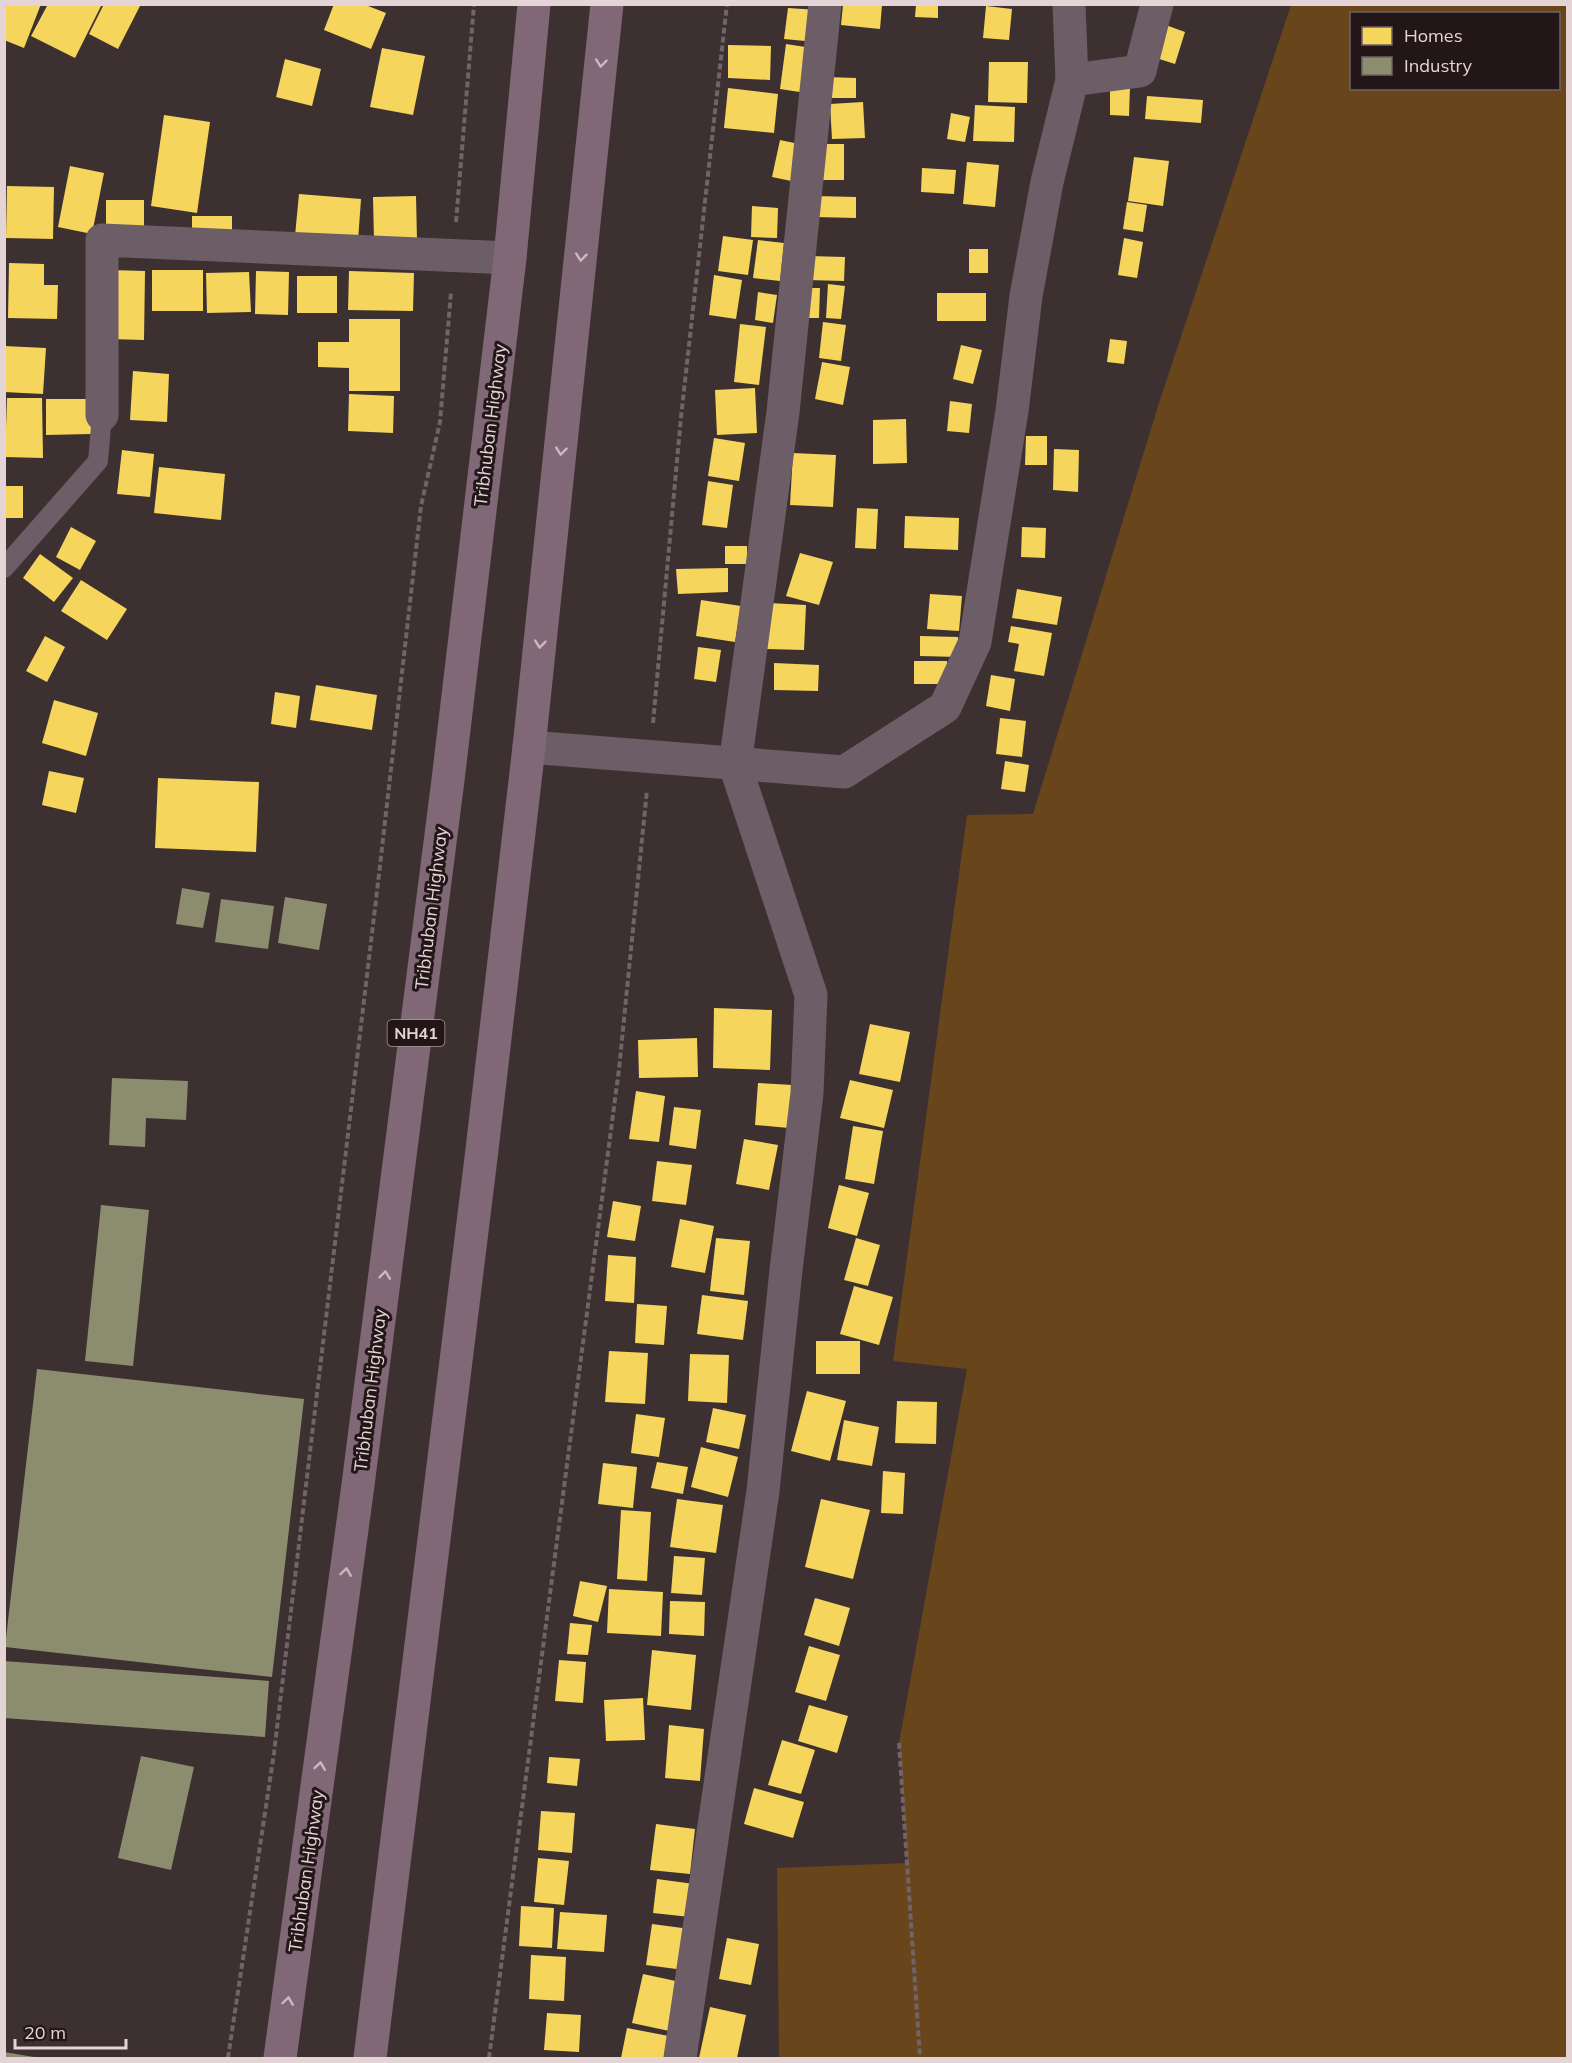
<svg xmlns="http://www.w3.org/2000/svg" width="1572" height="2063" font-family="Mulish,sans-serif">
  <rect width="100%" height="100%" fill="#3d3031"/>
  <path fill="#68451b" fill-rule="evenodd" d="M1291,5H1567V2058H779L777,1868L907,1863L899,1743L967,1369L893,1361L967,815L1033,814L1158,406ZM1352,14H1558V88H1352Z"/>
  <g fill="#f6d55c">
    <path d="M4,4H41L24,48L4,40Z"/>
    <path d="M48,4H102L75,58L31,36Z"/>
    <path d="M104,4H141L118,49L89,34Z"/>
    <path d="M334,4H363L386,13L371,49L324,30Z"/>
    <path d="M843,5H882L880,29L841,25Z"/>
    <path d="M916,5H938V18L915,17Z"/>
    <path d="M986,6L1012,9L1009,40L983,38Z"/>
    <path d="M788,8L818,10L816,42L784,39Z"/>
    <path d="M1163,24L1185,32L1175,64L1153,57Z"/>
    <path d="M786,44L812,48L806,93L780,89Z"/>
    <path d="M728,45L771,46L770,80L728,78Z"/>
    <path d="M382,48L425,56L413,115L370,107Z"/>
    <path d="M285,59L321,69L312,106L276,97Z"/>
    <path d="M989,62H1028L1027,103L988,102Z"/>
    <path d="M827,77L856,78V98H827Z"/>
    <path d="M1110,85L1130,86L1129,116L1110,115Z"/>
    <path d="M728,88L778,94L774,133L724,128Z"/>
    <path d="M1147,96L1203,100L1201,123L1145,119Z"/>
    <path d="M863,102L865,138L832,139L830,104Z"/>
    <path d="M975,105L1015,107L1014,142L973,141Z"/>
    <path d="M951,113L970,117L965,142L947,139Z"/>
    <path d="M164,115L210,122L197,213L151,206Z"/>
    <path d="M780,140L804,145L796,182L772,177Z"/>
    <rect x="813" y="144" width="31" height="36"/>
    <path d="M1134,157L1169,161L1163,206L1128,201Z"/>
    <path d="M967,162L999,165L995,207L963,204Z"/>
    <path d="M70,166L104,173L92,234L58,227Z"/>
    <path d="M922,168L956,170L954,194L921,192Z"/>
    <path d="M7,186L54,187L53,239L6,238Z"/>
    <path d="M299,194L361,199L358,241L295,236Z"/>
    <path d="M416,196L417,241H374L373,197Z"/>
    <path d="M815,196L856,197V218L815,217Z"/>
    <path d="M106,200H144V232L106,231Z"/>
    <path d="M1127,202L1147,205L1143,232L1123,229Z"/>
    <path d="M752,206L778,208L777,238L751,237Z"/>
    <path d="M192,216H232V239L192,240Z"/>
    <path d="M723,236L753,240L748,275L718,271Z"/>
    <path d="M1124,238L1143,242L1137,278L1118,275Z"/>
    <path d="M758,240L784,243L780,281L753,278Z"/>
    <rect x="969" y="249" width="19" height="24"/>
    <path d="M808,256L845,257L844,281L807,280Z"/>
    <path d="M9,263L44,264V285H58L57,319L8,318Z"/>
    <path d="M110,270L145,271L144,340L109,339Z"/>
    <rect x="152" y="270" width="51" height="41"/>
    <path d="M256,271L289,272L288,315L255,314Z"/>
    <path d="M349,271L414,273L413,311L348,310Z"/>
    <path d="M249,272L251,312L207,313L206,273Z"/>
    <path d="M714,275L742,280L736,319L709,315Z"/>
    <rect x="297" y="276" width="40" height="37"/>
    <path d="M828,284L845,286L841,319L826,318Z"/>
    <path d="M803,288H820L819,318H802Z"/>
    <path d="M758,292L777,295L773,323L755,320Z"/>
    <rect x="937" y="293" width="49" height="28"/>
    <path d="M349,319H400V391H349V368L318,367V342H349Z"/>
    <path d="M823,322L846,325L841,361L819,358Z"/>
    <path d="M740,324L766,327L759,385L734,382Z"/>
    <path d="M1110,339L1127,341L1124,364L1107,362Z"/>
    <path d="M961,345L982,350L973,384L953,379Z"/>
    <path d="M4,346L46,348L43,394L4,392Z"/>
    <path d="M822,362L850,367L843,405L815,399Z"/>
    <path d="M133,371L169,374L167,422L130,420Z"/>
    <path d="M755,388L757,433L717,435L715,390Z"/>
    <path d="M349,394L394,396L393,433L348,431Z"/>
    <path d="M7,398H42L43,458L5,457Z"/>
    <path d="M46,399H91V434L46,435Z"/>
    <path d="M950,401L972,404L969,433L947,431Z"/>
    <path d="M906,419L907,463L873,464V420Z"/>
    <path d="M1026,436H1047V465H1025Z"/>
    <path d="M714,438L745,443L739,481L708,476Z"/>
    <path d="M1054,449L1079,450L1078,492L1053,490Z"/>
    <path d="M122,450L154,454L150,497L117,494Z"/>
    <path d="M793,453L836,455L833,507L790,505Z"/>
    <path d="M159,467L225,474L221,520L154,513Z"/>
    <path d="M708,481L733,485L727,528L702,525Z"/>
    <rect x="4" y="486" width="19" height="32"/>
    <path d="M857,508L878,509L876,549L855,548Z"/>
    <path d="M905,516L959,518L958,550L904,548Z"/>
    <path d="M71,527L96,541L80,570L56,557Z"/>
    <path d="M1022,527L1046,528L1045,558L1021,557Z"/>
    <rect x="725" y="546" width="22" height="18"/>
    <path d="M800,553L833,562L819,605L786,596Z"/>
    <path d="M40,554L73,578L54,602L23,578Z"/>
    <path d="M728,568V592L678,594L676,569Z"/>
    <path d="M81,580L127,609L107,640L61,611Z"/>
    <path d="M1017,589L1062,597L1057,625L1012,618Z"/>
    <path d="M930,594L962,596L959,631L927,629Z"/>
    <path d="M701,600L741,606L735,642L696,636Z"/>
    <path d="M769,603L806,605L804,650L767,649Z"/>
    <path d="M1011,626L1052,633L1044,676L1014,671L1019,644L1008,642Z"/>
    <path d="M45,636L65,647L47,682L26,671Z"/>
    <path d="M920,636L958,637V657L920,656Z"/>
    <path d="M698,647L721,650L716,682L694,679Z"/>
    <rect x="914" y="661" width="33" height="23"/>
    <path d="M774,663L819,665L818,691L774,690Z"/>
    <path d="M991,675L1015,679L1010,711L986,706Z"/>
    <path d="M316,685L377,695L372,730L310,720Z"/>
    <path d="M275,692L300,696L296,728L271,724Z"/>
    <path d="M54,700L98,713L86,756L42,743Z"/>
    <path d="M1000,718L1026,721L1022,757L996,754Z"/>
    <path d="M1005,761L1029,765L1025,792L1001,789Z"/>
    <path d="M49,771L84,778L76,813L42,805Z"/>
    <path d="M158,778L259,782L256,852L155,848Z"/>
    <path d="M714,1008L772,1010L770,1070L713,1068Z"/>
    <path d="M870,1024L910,1032L900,1082L859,1074Z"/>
    <path d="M697,1038L698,1077L639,1078L638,1040Z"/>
    <path d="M850,1080L893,1090L884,1128L840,1118Z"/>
    <path d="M758,1083L793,1085L789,1128L755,1125Z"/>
    <path d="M636,1091L665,1096L659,1142L629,1139Z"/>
    <path d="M674,1107L701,1110L696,1149L669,1145Z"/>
    <path d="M853,1126L883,1131L874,1184L845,1179Z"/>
    <path d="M744,1139L778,1145L769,1190L736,1184Z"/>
    <path d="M657,1161L692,1165L686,1205L652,1201Z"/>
    <path d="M839,1185L869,1193L857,1236L828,1228Z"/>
    <path d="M613,1201L641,1206L635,1241L607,1237Z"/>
    <path d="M680,1219L714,1226L705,1273L671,1267Z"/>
    <path d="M716,1238L750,1241L744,1295L710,1291Z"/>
    <path d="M856,1238L880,1245L868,1286L844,1280Z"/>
    <path d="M608,1255L636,1257L634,1303L605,1301Z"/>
    <path d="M854,1286L893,1297L879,1345L840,1334Z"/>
    <path d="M702,1295L748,1301L743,1340L697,1334Z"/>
    <path d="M637,1304L667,1306L664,1345L635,1343Z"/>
    <rect x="816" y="1341" width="44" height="33"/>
    <path d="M609,1351L648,1353L645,1404L605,1402Z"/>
    <path d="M690,1354L729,1355L727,1403L688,1401Z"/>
    <path d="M807,1391L846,1401L830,1461L791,1451Z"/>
    <path d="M897,1401L937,1402L936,1444L895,1443Z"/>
    <path d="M713,1408L746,1415L739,1449L706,1442Z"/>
    <path d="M636,1414L665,1418L659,1457L631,1453Z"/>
    <path d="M844,1420L879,1427L872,1466L837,1460Z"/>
    <path d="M701,1447L738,1457L728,1497L691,1487Z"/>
    <path d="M657,1462L688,1467L683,1494L651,1488Z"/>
    <path d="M603,1463L637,1467L633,1508L598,1504Z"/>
    <path d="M883,1471L905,1473L903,1514L881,1513Z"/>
    <path d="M677,1499L723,1505L716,1553L670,1547Z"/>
    <path d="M821,1499L870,1510L853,1579L805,1567Z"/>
    <path d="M621,1510L651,1512L647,1581L617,1579Z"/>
    <path d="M674,1556L705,1558L702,1595L671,1593Z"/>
    <path d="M580,1581L607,1586L598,1622L573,1616Z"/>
    <path d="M609,1589L663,1592L661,1636L607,1633Z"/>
    <path d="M815,1598L850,1608L839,1646L804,1635Z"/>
    <path d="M670,1601L705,1602L704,1636L669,1634Z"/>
    <path d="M570,1623L592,1625L588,1655L567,1654Z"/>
    <path d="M809,1646L840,1655L826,1701L795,1692Z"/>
    <path d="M652,1650L696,1655L691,1710L647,1705Z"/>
    <path d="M559,1660L586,1662L583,1703L555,1701Z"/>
    <path d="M643,1698L645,1740L606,1741L604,1700Z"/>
    <path d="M809,1705L848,1716L837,1753L798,1741Z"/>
    <path d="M669,1725L704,1729L700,1781L665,1778Z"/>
    <path d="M782,1740L815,1750L801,1794L768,1785Z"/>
    <path d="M549,1757L580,1759L577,1786L547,1783Z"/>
    <path d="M754,1788L804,1802L793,1838L744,1824Z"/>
    <path d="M541,1811L575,1813L572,1853L538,1850Z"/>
    <path d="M656,1824L695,1829L690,1874L650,1870Z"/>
    <path d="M538,1858L569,1861L564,1905L534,1902Z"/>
    <path d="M657,1879L694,1884L690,1917L653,1913Z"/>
    <path d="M521,1906L554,1908L552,1948L519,1946Z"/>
    <path d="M560,1912L607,1915L604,1952L557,1949Z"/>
    <path d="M652,1924L690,1929L684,1970L646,1965Z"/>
    <path d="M727,1938L759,1944L751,1985L719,1979Z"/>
    <path d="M531,1955L566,1957L564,2001L529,1999Z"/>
    <path d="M643,1974L685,1983L674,2032L632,2023Z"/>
    <path d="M710,2007L746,2015L737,2058H699Z"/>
    <path d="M547,2013L581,2015L579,2052L544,2050Z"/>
    <path d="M627,2028L674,2037L670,2058H621Z"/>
  </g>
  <g fill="#8c8c6e">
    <path d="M182,888L210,893L203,928L176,924Z"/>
    <path d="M285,897L327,904L319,950L278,943Z"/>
    <path d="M221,899L274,906L268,949L215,942Z"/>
    <path d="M112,1078L188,1081L186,1120L146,1118L145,1147L109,1145Z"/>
    <path d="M101,1205L149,1210L133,1366L85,1361Z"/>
    <path d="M37,1369L304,1399L272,1677L5,1647Z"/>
    <path d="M4,1661L269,1681L265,1737L4,1718Z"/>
    <path d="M141,1756L194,1767L171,1870L118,1858Z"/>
    <path d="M4,2052L34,2057V2058H4Z"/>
  </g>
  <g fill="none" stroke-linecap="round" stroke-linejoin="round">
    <g stroke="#706369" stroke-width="4" stroke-dasharray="6 3" stroke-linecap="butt">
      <path d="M456,222L474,4"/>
      <path d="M653,723L681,417L727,4"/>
      <path d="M899,1743L920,2058"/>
      <path d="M228,2058L274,1753L378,883L421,506L440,422L451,292"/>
      <path d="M489,2058L619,1069L647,790"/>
    </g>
    <path stroke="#6d5d67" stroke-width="20" d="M4,568L98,461L102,415"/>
    <g stroke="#6d5d67" stroke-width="33">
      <path d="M1069,4L1072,80"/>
      <path d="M102,415V240L510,258"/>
      <path d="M529,747L844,772L945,707L975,642L1012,411L1026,296L1047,182L1072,80L1140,71L1157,4"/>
      <path d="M680,2058L763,1491L786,1270L807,1093L811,995L735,765L783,412L825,4"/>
    </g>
    <g stroke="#816877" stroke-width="33">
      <path d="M280,2058L358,1485L448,780L510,258L534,4"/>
      <path d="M370,2058L481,1158L529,747L607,4"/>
    </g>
  </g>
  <defs><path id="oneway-chevron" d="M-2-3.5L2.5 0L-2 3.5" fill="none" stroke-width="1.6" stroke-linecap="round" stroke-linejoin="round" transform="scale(1.5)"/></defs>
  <g stroke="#ccb9be">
    <use href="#oneway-chevron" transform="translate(601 63) rotate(96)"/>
    <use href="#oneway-chevron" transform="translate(581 257) rotate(96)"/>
    <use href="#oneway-chevron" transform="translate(561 451) rotate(96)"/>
    <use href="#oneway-chevron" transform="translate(540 644) rotate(96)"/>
    <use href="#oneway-chevron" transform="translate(385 1275) rotate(-83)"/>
    <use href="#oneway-chevron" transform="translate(346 1572) rotate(-82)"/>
    <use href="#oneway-chevron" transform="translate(320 1766) rotate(-82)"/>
    <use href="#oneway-chevron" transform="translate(288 2001) rotate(-82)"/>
  </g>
  <g text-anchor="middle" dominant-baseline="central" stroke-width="6" stroke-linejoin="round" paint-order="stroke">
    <rect fill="#221618" stroke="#aa9b9d" stroke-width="1.5" x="387.5" y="1020" width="57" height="26" rx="4.5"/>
    <g font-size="16" font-weight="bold" fill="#e5d4d6">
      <text x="416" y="1033">NH41</text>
    </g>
    <g font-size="18" fill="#e5d4d6" stroke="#221618">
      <text transform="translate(490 425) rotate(-83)">Tribhuban Highway</text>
      <text transform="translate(431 908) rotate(-83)">Tribhuban Highway</text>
      <text transform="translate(370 1390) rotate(-83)">Tribhuban Highway</text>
      <text transform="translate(306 1871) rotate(-82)">Tribhuban Highway</text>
    </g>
  </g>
  <rect width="1572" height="2063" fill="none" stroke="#e5d4d6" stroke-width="12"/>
  <rect x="1350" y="12" width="210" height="78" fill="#221618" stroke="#706264" stroke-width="1.5"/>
  <rect x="1362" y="27" width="30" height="18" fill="#f6d55c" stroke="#706264" stroke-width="1.5"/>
  <text x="1404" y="42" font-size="18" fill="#e5d4d6">Homes</text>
  <rect x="1362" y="57" width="30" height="18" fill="#8c8c6e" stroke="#706264" stroke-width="1.5"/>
  <text x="1404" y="72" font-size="18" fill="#e5d4d6">Industry</text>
  <path d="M15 2039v9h111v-9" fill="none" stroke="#e5d4d6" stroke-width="3"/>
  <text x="24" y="2039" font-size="18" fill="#e5d4d6" stroke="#221618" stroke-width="4.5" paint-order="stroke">20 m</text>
</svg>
